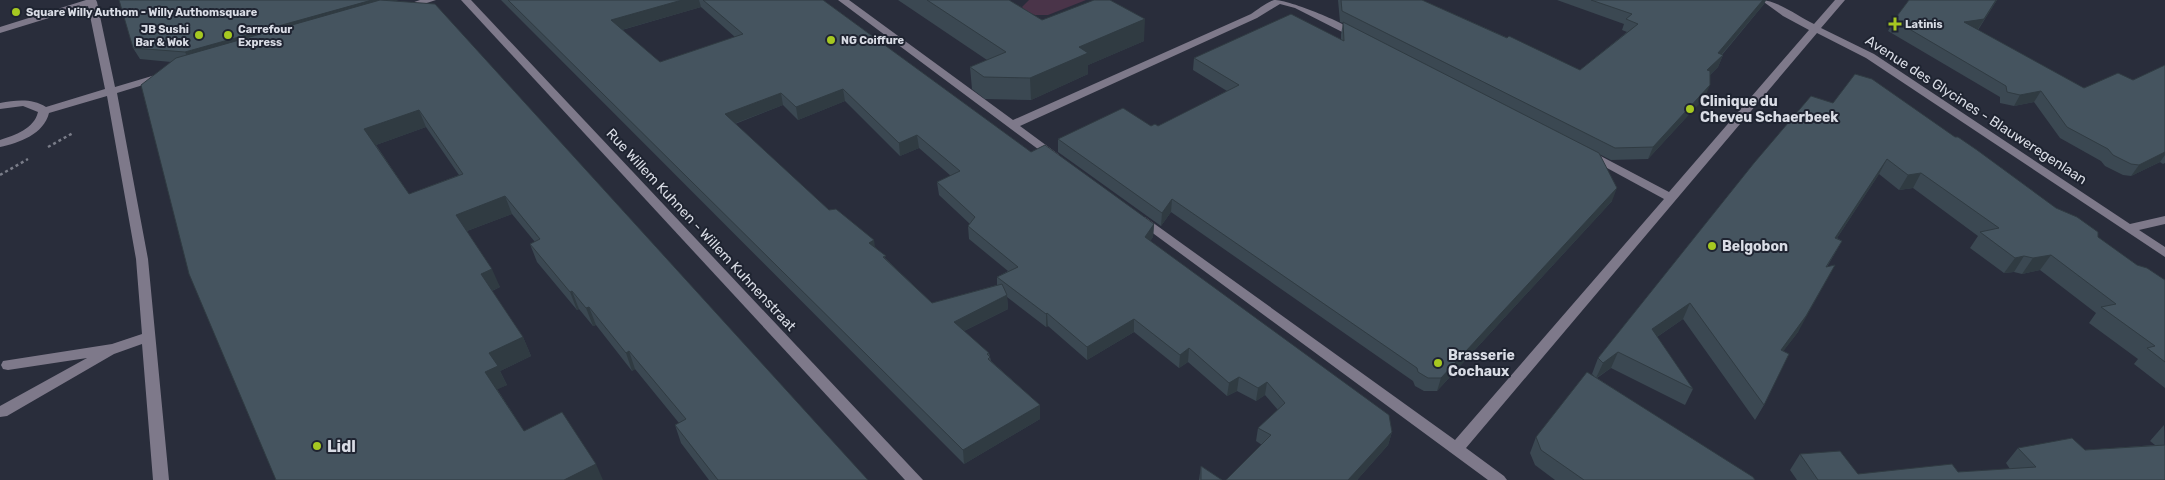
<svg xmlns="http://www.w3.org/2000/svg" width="2165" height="480" font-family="Rubik,sans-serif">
  <rect width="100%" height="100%" fill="#292d3b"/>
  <path fill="#4a3449" d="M1029,0H1086L1048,15H1035L1024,10L1022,7Z"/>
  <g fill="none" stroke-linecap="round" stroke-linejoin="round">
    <g stroke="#7a7d89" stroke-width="2.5" stroke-dasharray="3 3" stroke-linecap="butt">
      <path d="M48,147L73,133"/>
      <path d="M0,175L28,159"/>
    </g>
    <g fill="#7e798a" fill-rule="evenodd">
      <path d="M86,0H96L97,2L115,87L162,73L167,76L166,78L117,93L148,259L169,480H153L142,344L114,354L7,416L0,417V406L87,358L8,370L3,369L1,365L3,361L112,344L142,334L136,259L107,96L49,113C44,134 19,143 0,147V140C15,135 34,129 38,112L23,106L0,109V103C16,100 32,98 46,107L105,89L88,6L0,33V27Z"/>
      <path d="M420,0H436L405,10L400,7Z"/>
      <path d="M461,0H471L923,480H905Z"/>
      <path d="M838,0H849L1013,120L1251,14C1257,10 1267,2 1274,0C1290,0 1349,24 1360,35L1355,38L1352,37L1295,8L1280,4L1257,18L1020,126L1058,154L1060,156L1058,158H1050Z"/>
      <path d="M1761,0C1777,0 1799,17 1814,24L1835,0H1845L1821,28L1874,54L2130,224L2165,216V224L2139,230L2165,247V257L1866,58L1817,33L1466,448L1504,476L1507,480H1488L1135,220L1137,217H1145L1455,440L1664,199L1585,156L1583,154L1585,152H1593L1669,192L1809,30L1783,16Z"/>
    </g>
  </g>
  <g fill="#3b4852" fill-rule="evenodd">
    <path d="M501,0H823L1031,152L1154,224L1153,237L1150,241L1392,432L1388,445L1357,480H1226L1262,445L1256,441L1258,428L1278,410L1265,395L1256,401L1237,391L1227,396L1188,362L1179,368L1134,332L1087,360L1048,326L1046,327L1007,297L1008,309L964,331L989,353L991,361L1040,405V419L964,464ZM701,7L735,37L660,62L622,30ZM845,101L900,156L919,148L951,176L937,182L939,195L970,224L968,226L969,239L1008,271L997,277V285L932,303L886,259L875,247L829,210L735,124L783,105L798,120Z"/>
    <path d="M898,0H1009L1042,20L1144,41L1088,65V74L1031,100L985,99L972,89L970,67L987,60Z"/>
    <path d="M1338,0H1422L1580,70L1627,32L1622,30L1624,24L1557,0H1766L1764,4L1722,55H1723L1718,67L1710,75L1705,97L1648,159L1611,160L1599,154L1612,201L1437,391H1424L1415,386L1413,381L1171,212L1161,226L1058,152V139L1151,126H1158L1227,91L1193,70L1194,58L1341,40V34L1343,23L1340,22Z"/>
    <path d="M1909,0H1997L1978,30L2084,88L2133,80L2165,65V163L2163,164L2160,162L2131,176L2123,175L2105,166L2101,161L2060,138L2034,102L2014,106L2000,103V97L1888,31L1894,20Z"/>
    <path d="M397,2L868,480H709L681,443L675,425L679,423L635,369L632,371L596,325L593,326L579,309L577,310L537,262L530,244L535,242L512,214L467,231L500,287L492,291L523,337L531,356L500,371L507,385L497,389L524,431L596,464L276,480L171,62L140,59L133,48ZM426,127L459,175L409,194L376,145Z"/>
    <path d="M1811,96L2056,208L2137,265L2165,280V388L2134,364L2138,359L2089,323L2096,313L2040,270L2022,274L2014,272L2004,273L1970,248L1978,236L1913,188L1899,190L1879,174L1837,238L1842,241L1827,267L1798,332L1783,351L1764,405L1755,420L1683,319L1657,337L1693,389L1685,405L1611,368L1597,378L1755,480H1555L1535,465L1530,453L1536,437L1594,376L1592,374L1598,358Z"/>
    <path d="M2164,425L2165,480H1797L1790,470L1800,454L1858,474L1958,472L2010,469L2006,463L2018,448L2085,450L2155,445L2150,441Z"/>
    <path d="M1201,466L1222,480H1199Z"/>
  </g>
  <g fill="#303b42">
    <path d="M372,0H398L391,7L191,63L185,52Z"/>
    <path d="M682,0H699L701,7L614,32L611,20Z"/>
    <path d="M1763,0H1766L1764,4L1716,61L1723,55L1718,67L1702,82L1707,70L1718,53Z"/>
    <path d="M1996,0H1997L1978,29L1959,33L1964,22Z"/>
    <path d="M1145,19L1144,41L1088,65V74L1031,100L1030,78L1079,47Z"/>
    <path d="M1710,85L1705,97L1648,159L1653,147Z"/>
    <path d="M843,89L845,101L798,120L796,107Z"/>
    <path d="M2041,91L2034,102L2014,106L2020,95Z"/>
    <path d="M781,93L783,105L728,126L725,114Z"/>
    <path d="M419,110L426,127L373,146L364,129Z"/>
    <path d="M917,135L919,148L900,156L899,143Z"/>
    <path d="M2165,152V155L2160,162L2131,176L2139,165Z"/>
    <path d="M1887,159L1879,174L1827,253L1835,238Z"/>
    <path d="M1921,173L1913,188L1899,190L1908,175Z"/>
    <path d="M1617,188L1612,201L1437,391L1441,378Z"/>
    <path d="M505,196L512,214L464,232L456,215Z"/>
    <path d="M1172,199L1171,212L1161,226L1162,213Z"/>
    <path d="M1154,224L1153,237L1144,250L1145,237Z"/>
    <path d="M874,240L876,254L869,243Z"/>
    <path d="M2051,255L2040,270L2022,274L2033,258Z"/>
    <path d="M2024,256L2014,272L2004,273L2015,258Z"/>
    <path d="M1835,265L1798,332L1772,366L1781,350Z"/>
    <path d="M492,269L500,287L489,292L481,274Z"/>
    <path d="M572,291L579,309L577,310L570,292Z"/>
    <path d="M1007,295L1008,309L956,335L954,322Z"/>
    <path d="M1690,303L1683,319L1645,345L1652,329Z"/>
    <path d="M589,307L596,325L593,326L586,308Z"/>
    <path d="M1047,313L1048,326L1046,327V314Z"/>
    <path d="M1134,319V332L1087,360V347Z"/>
    <path d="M523,337L531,356L500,371L507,385L494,391L485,372L489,353Z"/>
    <path d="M1189,348L1188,362L1179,368L1180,355Z"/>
    <path d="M629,351L635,369L632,371L626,353Z"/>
    <path d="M1618,352L1611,368L1596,378L1603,363Z"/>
    <path d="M1239,377L1237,391L1227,396L1229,383Z"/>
    <path d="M1267,382L1265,395L1256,401L1258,388Z"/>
    <path d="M1040,405V419L964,464L963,450Z"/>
    <path d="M1392,432L1388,445L1357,480H1348Z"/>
    <path d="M596,464L603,480H564Z"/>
  </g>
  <g fill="#45545f" stroke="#303b42" fill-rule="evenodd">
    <path d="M119,0H372L185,52L133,48Z"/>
    <path d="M380,0L435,4L868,480H718L675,425L686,419L629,351L626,353L589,307L586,308L572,291L570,292L530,244L540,239L505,196L456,215L492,269L481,274L523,337L489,353L498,366L485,372L524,431L562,412L596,464L564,480H276L189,274L141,85L176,58ZM419,110L463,174L409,194L364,129Z"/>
    <path d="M508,0H682L611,20L660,62L743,34L703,0H823L1031,152L1045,145L1154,224L1145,237L1389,415L1392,432L1348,480H1226L1271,435L1258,428L1285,403L1267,382L1258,388L1239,377L1229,383L1189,348L1180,355L1134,319L1087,347L1047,313L1046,314L997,277L1018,267L968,226L975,217L937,182L960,171L917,135L899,143L843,89L796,107L781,93L725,114L829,210L836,209L874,240L869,243L886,256L883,257L932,303L1002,284L1007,295L954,322L989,353L987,354L990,357L988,359L1040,405L963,450Z"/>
    <path d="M927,0H1009L1042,20L1094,0H1110L1145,19L1079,47L1088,53L1030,78L984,77L970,67L1006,52Z"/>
    <path d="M1341,0H1422L1507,38L1509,36L1580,70L1638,24L1626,19L1632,14L1591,0H1763L1718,53L1723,55L1707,70L1710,71V85L1653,147L1615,148L1342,11Z"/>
    <path d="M1909,0H1996L1984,19L1964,22L2084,88L2118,73L2133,80L2165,65V152L2139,165L2131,164L2113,155L2108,149L2067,127L2041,91L2020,95L2007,92L2006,86L1894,20Z"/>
    <path d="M1291,14L1344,41L1343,22L1599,153L1617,188L1441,378H1428L1418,372L1417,368L1172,199L1162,213L1058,139L1123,108L1151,126L1155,124L1158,126L1239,85L1194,58Z"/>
    <path d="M1855,74L1872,79L1955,137H1958L1977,150L2056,208L2077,217L2098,232V237L2137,265L2147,268L2165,280V362L2147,348L2155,346L2101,307L2116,304L2051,255L2033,258L2024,256L2015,258L1980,232L1999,228L1921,173L1908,175L1887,159L1835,238L1842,241L1826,267L1835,265L1806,316L1781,350L1789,354L1764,405L1690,303L1652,329L1693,389L1618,352L1603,363L1598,358L1754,163L1811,96L1833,103Z"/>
    <path d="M1587,372L1753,477L1755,480H1584L1541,450L1536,437Z"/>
    <path d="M2072,438L2085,450L2165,445V480H1818L1800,454L1840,451L1858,474L1952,464L1958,472L2036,467L2018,448Z"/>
    <path d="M1201,466L1222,480H1201Z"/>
  </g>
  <g fill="#a6c821" stroke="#1f2431" stroke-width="2">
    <circle cx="16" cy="12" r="5"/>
    <path d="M1892.5 16.5h5v5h5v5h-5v5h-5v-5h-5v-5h5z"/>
    <circle cx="199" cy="35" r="5"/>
    <circle cx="228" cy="35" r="5"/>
    <circle cx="831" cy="40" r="5"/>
    <circle cx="1690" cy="109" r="5"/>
    <circle cx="1712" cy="246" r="5"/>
    <circle cx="1438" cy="363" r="5"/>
    <circle cx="317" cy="446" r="5"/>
  </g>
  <g text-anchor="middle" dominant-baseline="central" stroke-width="4" stroke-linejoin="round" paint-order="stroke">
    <g font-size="11" font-weight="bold" fill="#d9dce5" stroke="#1f2431" text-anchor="start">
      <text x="26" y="12">Square Willy Authom - Willy Authomsquare</text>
      <text x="1905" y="24">Latinis</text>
      <text x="189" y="29" text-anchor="end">JB Sushi<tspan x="189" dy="13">Bar &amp; Wok</tspan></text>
      <text x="238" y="29">Carrefour<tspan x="238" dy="13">Express</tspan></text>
      <text x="841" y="40">NG Coiffure</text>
    </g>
    <g font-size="14" font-weight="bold" fill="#d9dce5" stroke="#1f2431" text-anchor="start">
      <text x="1700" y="101">Clinique du<tspan x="1700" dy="16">Cheveu Schaerbeek</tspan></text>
      <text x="1722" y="246">Belgobon</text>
      <text x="1448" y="355">Brasserie<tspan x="1448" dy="16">Cochaux</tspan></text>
    </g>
    <g font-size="14" fill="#d9dce5" stroke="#1f2431">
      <text transform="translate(1976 110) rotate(33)">Avenue des Glycines - Blauweregenlaan</text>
      <text transform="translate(701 230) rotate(47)">Rue Willem Kuhnen - Willem Kuhnenstraat</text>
    </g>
    <g font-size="16" font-weight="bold" fill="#d9dce5" stroke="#1f2431" text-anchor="start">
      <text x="327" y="446">Lidl</text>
    </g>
  </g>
</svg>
